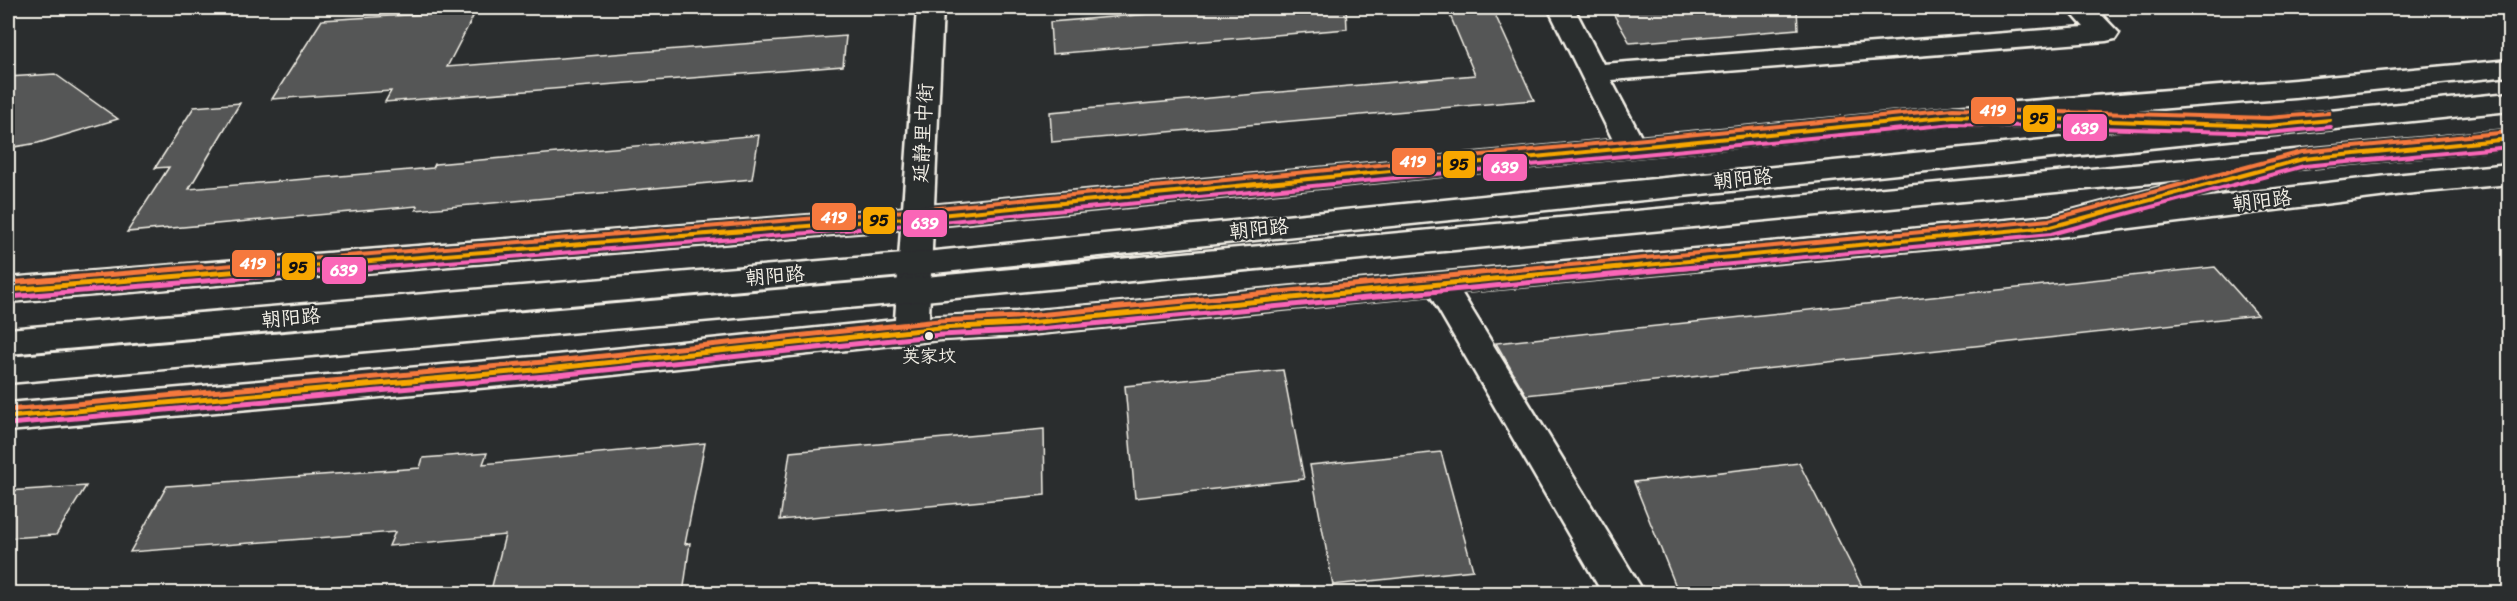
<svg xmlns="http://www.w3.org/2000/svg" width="2517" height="601" font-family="Sriracha,'LXGW WenKai TC',sans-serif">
  <rect width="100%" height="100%" fill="#2a2d2e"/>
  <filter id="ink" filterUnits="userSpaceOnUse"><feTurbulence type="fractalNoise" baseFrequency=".0167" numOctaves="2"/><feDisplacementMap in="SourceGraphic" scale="12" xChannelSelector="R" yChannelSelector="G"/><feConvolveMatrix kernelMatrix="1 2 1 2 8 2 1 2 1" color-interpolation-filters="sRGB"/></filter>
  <g filter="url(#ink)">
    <g fill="#555756" stroke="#f4f1e8" stroke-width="1.5">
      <path d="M1225,8H1346L1347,29L1052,54L1050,22Z"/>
      <path d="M1447,8H1492L1534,100L1052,142L1050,112L1475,75Z"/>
      <path d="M1610,8H1797L1798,29L1630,43Z"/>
      <path d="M476,11L447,67L846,36L843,66L385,102L391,91L272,99L322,20Z"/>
      <path d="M55,74L118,119L38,143L8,148V77Z"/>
      <path d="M240,103L189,189L433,168L435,164L759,135L752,179L416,210L417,206L127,232L169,167L155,168L194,107Z"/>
      <path d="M2215,267L2258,315L1526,395L1496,343Z"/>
      <path d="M1283,370L1304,479L1135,498L1125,386Z"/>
      <path d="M1044,429L1045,495L780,520L790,452Z"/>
      <path d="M705,443L685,544L690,543L683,594H490L505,535L389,546L395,532L130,552L167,486L420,468L423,458L487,453L483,464Z"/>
      <path d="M1441,452L1473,570L1333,585L1310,465Z"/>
      <path d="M1799,463L1866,594H1679L1634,482Z"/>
      <path d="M86,486L56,535L8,538V491Z"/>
    </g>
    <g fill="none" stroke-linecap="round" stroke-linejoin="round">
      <g stroke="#f4f1e8" stroke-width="5">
        <path id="minor" d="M917,8H943L934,205L1613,140L1548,8H1574L1603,64L2084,27L2067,8H2095L2119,33L2115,39L2106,41L1611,80L1641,137L1954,107L2295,80L2510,60V76L2295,98L1954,125L933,226L929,317L1017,312L2050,216L2404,174L2510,164V184L2404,194L2050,238L1461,292L1645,594H1603L1430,295L1017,336L940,340L556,381L8,431V403L556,355L895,320L901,229L8,302V278L903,208Z"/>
      </g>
      <g stroke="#f4f1e8" stroke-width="5">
        <g id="highway">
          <path d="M2510,93V111L915,275L8,354V329L915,253L2133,131L1954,125L1944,122L1940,116L1944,110L1954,107L2137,113L2147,116L2151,122L2147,128L2140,130Z"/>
          <path d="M2510,130V148L2224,176L2229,183L2225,190L2050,238L2039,235L2034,227L2039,219L2192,179L914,302L8,383V357L914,278Z"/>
        </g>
      </g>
      <use href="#minor" fill="#2a2d2e" fill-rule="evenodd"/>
      <use href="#highway" fill="#2a2d2e" fill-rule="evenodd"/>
      <g stroke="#2a2d2e" stroke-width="8">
        <g id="bus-1-far1">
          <path d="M271,269L919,217L1954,116L2268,126L2330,120"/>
          <path d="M1604,269L2050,227L2303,159L2510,139"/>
        </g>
      </g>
      <g stroke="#2a2d2e" stroke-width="10">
        <g id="bus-1">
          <path d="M8,290L290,267"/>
          <path d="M8,417L556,368L940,328L1017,324L1620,267"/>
        </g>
      </g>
      <g stroke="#2a2d2e" stroke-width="8">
        <g id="bus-2-far1">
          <path d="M360,269L920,224L1954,124L2268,133L2331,127"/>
          <path d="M1679,269L2051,234L2304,166L2510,147"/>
        </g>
      </g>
      <g stroke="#2a2d2e" stroke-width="10">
        <g id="bus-2">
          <path d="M9,297L378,267"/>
          <path d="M9,424L557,375L941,335L1018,331L1695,267"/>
        </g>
      </g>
      <g stroke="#2a2d2e" stroke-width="8">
        <g id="bus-3-far1">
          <path d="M184,269L918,210L1953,109L2268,118L2329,113"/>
          <path d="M1528,269L2049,220L2302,152L2509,132"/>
        </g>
      </g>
      <g stroke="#2a2d2e" stroke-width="10">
        <g id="bus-3">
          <path d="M8,283L202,267"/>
          <path d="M8,410L555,361L939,321L1016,317L1544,267"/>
        </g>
      </g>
      <use href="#bus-1-far1" stroke="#f7a600" stroke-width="4"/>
      <use href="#bus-1" stroke="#f7a600" stroke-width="5"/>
      <use href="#bus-2-far1" stroke="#fa66b7" stroke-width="4"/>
      <use href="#bus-2" stroke="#fa66b7" stroke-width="5"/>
      <use href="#bus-3-far1" stroke="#f6793e" stroke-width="4"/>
      <use href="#bus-3" stroke="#f6793e" stroke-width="5"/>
    </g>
  </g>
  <circle fill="#f4f1e8" stroke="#2a2d2e" stroke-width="2" cx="929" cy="336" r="5"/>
  <g text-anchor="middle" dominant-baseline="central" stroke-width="4.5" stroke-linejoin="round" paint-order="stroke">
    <g font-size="18" fill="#f4f1e8" stroke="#2a2d2e">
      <text x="929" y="356">英家坟</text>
    </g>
    <g font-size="20" fill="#f4f1e8" stroke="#2a2d2e">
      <text transform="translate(923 133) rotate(-87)">延静里中街</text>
      <text transform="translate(1743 179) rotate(-6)">朝阳路</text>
      <text transform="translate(2262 201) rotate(-7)">朝阳路</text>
      <text transform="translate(1259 229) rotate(-6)">朝阳路</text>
      <text transform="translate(775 276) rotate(-5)">朝阳路</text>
      <text transform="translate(291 318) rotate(-5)">朝阳路</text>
    </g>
  </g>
  <g stroke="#2a2d2e" stroke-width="2">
    <rect x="1970" y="96" width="46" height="29" rx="6" fill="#f6793e"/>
    <rect x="2022" y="104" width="34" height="29" rx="6" fill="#f7a600"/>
    <rect x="2062" y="113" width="46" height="29" rx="6" fill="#fa66b7"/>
    <rect x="1391" y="147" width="45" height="29" rx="6" fill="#f6793e"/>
    <rect x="1442" y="150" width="34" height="29" rx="6" fill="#f7a600"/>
    <rect x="1482" y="153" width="46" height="29" rx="6" fill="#fa66b7"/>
    <rect x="811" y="202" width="46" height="29" rx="6" fill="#f6793e"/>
    <rect x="862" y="206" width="34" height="29" rx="6" fill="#f7a600"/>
    <rect x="902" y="209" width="46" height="29" rx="6" fill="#fa66b7"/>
    <rect x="231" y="249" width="45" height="29" rx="6" fill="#f6793e"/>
    <rect x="281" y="252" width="35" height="29" rx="6" fill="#f7a600"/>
    <rect x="321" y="256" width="46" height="29" rx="6" fill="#fa66b7"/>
  </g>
  <g font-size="16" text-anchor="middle" font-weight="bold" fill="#fff">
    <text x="1993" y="116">419</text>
    <text x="2085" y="134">639</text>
    <text x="1413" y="167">419</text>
    <text x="1505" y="173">639</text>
    <text x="834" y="223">419</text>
    <text x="925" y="229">639</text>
    <text x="253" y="269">419</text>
    <text x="344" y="276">639</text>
  </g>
  <g font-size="16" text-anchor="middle" font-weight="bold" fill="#111">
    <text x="2039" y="124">95</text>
    <text x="1459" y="170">95</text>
    <text x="879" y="226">95</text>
    <text x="298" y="273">95</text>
  </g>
  <rect width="2517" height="601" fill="none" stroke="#2a2d2e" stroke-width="30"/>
  <rect x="15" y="15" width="2487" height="571" fill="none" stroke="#f4f1e8" stroke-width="2" filter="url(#ink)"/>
</svg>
